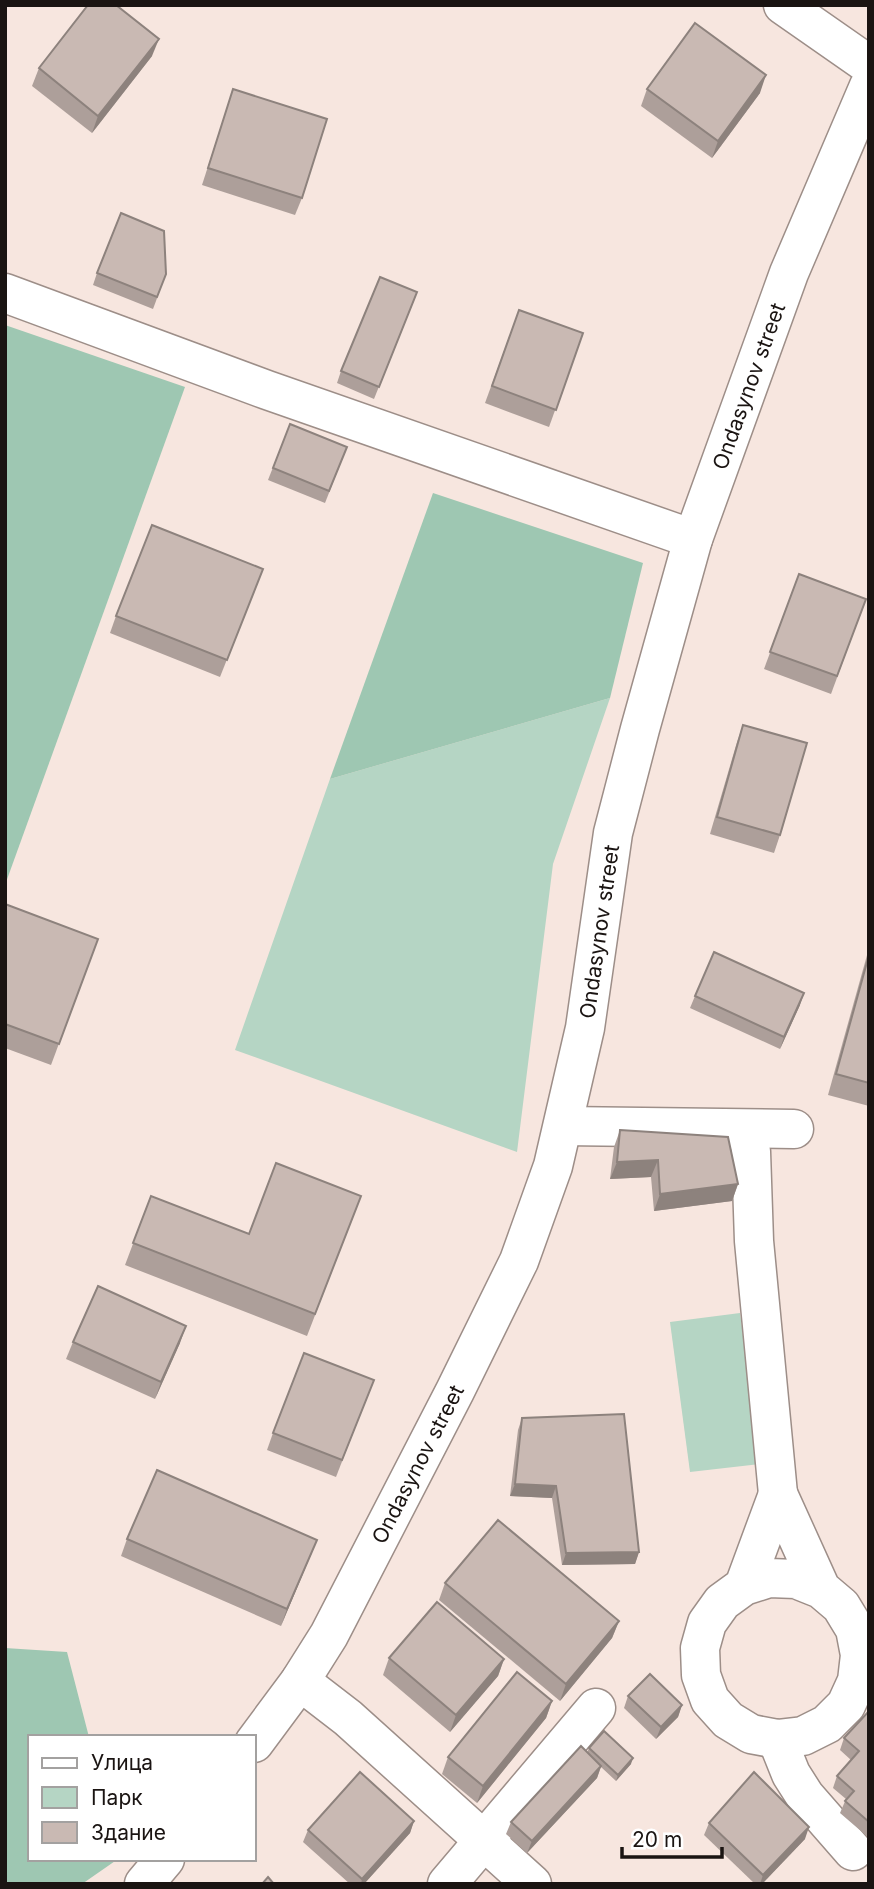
<svg xmlns="http://www.w3.org/2000/svg" width="874" height="1889" font-family="Inter,sans-serif">
  <rect width="100%" height="100%" fill="#f7e6df"/>
  <g fill="#b5d5c4">
    <path d="M610,698L553,864L517,1152L235,1050L330,779Z"/>
    <path d="M740,1313L760,1464L690,1472L670,1322Z"/>
  </g>
  <g fill="#9ec7b2">
    <path d="M5,325L185,387L5,885Z"/>
    <path d="M433,493L643,563L610,698L330,779Z"/>
    <path d="M5,1648L67,1652L89,1737H30V1859H118L82,1884H5Z"/>
  </g>
  <g fill="none" stroke-linecap="round" stroke-linejoin="round">
    <g stroke="#9d8e88" stroke-width="41">
      <g id="minor">
        <path d="M783,5L869,65"/>
        <path d="M5,293L267,390L693,539"/>
        <path d="M563,1126L794,1129"/>
        <path d="M747,1130L751,1152L754,1241L778,1494"/>
        <path d="M744,1586L778,1494L821,1589L841,1606L855,1629L860,1655L857,1681L846,1705L827,1724L803,1736L777,1739L751,1734L728,1720L710,1700L701,1675L700,1648L707,1623L722,1602L744,1586L769,1578L796,1579L821,1589"/>
        <path d="M300,1681L348,1718L532,1884"/>
        <path d="M777,1739L791,1774L805,1796L853,1851"/>
        <path id="s1" d="M254,1743L300,1681L329,1635L455,1391L519,1261L553,1166L585,1028L613,833L640,729L693,539L789,273L869,86"/>
        <path d="M144,1884L165,1859"/>
        <path d="M447,1884L596,1708"/>
      </g>
    </g>
    <use href="#minor" stroke="#fff" stroke-width="38"/>
  </g>
  <g fill="#ad9f9a">
    <path d="M152,56L92,133L32,86L39,68Z"/>
    <path d="M233,89L302,198L295,215L202,185Z"/>
    <path d="M647,89L760,93L712,158L641,106Z"/>
    <path d="M97,273L166,274L153,309L93,285Z"/>
    <path d="M412,304L374,399L337,383L341,371Z"/>
    <path d="M519,310L583,333L549,427L485,403Z"/>
    <path d="M290,424L347,447L325,503L268,480Z"/>
    <path d="M799,574L866,599L831,694L764,669Z"/>
    <path d="M256,586L220,677L110,633L116,616Z"/>
    <path d="M743,725L780,835L774,853L710,834L737,742Z"/>
    <path d="M5,904L98,939L51,1065L5,1048Z"/>
    <path d="M869,948V1106L828,1095Z"/>
    <path d="M695,996L800,1005L780,1049L690,1008Z"/>
    <path d="M620,1130L738,1184L732,1201L654,1211L651,1177L610,1179L614,1147Z"/>
    <path d="M151,1196L249,1234L353,1217L307,1336L125,1265Z"/>
    <path d="M73,1342L180,1343L155,1399L66,1359Z"/>
    <path d="M367,1397L336,1477L267,1450L273,1433Z"/>
    <path d="M522,1418L639,1552L635,1564L562,1565L552,1498L510,1496L518,1430Z"/>
    <path d="M127,1539L317,1540L281,1626L121,1556Z"/>
    <path d="M445,1583L619,1621L612,1638L560,1701L439,1600Z"/>
    <path d="M389,1658L504,1659L498,1676L450,1732L383,1675Z"/>
    <path d="M628,1696L682,1705L678,1717L656,1739L624,1708Z"/>
    <path d="M552,1701L546,1718L477,1803L442,1774L448,1757Z"/>
    <path d="M869,1711V1838L840,1813L846,1799L833,1788L837,1776L851,1760L840,1750L844,1738Z"/>
    <path d="M589,1748L631,1764L616,1781L601,1767L597,1778L527,1853L506,1834L511,1822L587,1753Z"/>
    <path d="M414,1821L410,1833L364,1884H350L303,1842L308,1830Z"/>
    <path d="M709,1823L805,1839L762,1884H755L704,1835Z"/>
  </g>
  <g fill="#8d827d">
    <path d="M159,39L152,56L92,133L98,116Z"/>
    <path d="M766,75L760,93L712,158L718,141Z"/>
    <path d="M804,993L800,1005L780,1049L784,1037Z"/>
    <path d="M658,1160L651,1177L610,1179L617,1162Z"/>
    <path d="M738,1184L732,1201L654,1211L660,1194Z"/>
    <path d="M186,1326L180,1343L155,1399L161,1382Z"/>
    <path d="M515,1484L556,1486L552,1498L510,1496Z"/>
    <path d="M317,1540L310,1557L281,1626L287,1609Z"/>
    <path d="M639,1552L635,1564L562,1565L566,1553Z"/>
    <path d="M619,1621L612,1638L560,1701L566,1684Z"/>
    <path d="M504,1659L498,1676L450,1732L456,1715Z"/>
    <path d="M552,1701L546,1718L477,1803L483,1786Z"/>
    <path d="M682,1705L678,1717L656,1739L661,1727Z"/>
    <path d="M633,1758L631,1764L616,1781L618,1775Z"/>
    <path d="M601,1766L597,1778L527,1853L532,1841Z"/>
    <path d="M414,1821L410,1833L364,1884H361L362,1879Z"/>
    <path d="M809,1827L805,1839L762,1884H760L763,1875Z"/>
  </g>
  <g fill="#c9b9b3" stroke="#8d827d" stroke-width="2">
    <path d="M88,5H116L159,39L98,116L39,68Z"/>
    <path d="M695,23L766,75L718,141L647,89Z"/>
    <path d="M233,89L327,119L302,198L208,168Z"/>
    <path d="M121,213L164,231L166,274L157,297L97,273Z"/>
    <path d="M380,277L417,292L379,387L341,371Z"/>
    <path d="M519,310L583,333L556,410L492,386Z"/>
    <path d="M290,424L347,447L329,491L273,468Z"/>
    <path d="M152,525L263,569L227,660L116,616Z"/>
    <path d="M799,574L866,599L837,676L770,652Z"/>
    <path d="M743,725L807,743L780,835L717,817Z"/>
    <path d="M5,904L98,939L59,1044L5,1024Z"/>
    <path d="M714,952L804,993L784,1037L695,996Z"/>
    <path d="M869,955V1083L836,1074Z"/>
    <path d="M620,1130L728,1137L738,1184L660,1194L658,1160L617,1162Z"/>
    <path d="M276,1163L361,1196L315,1314L133,1243L151,1196L249,1234Z"/>
    <path d="M98,1286L186,1326L161,1382L73,1342Z"/>
    <path d="M304,1353L374,1380L342,1460L273,1433Z"/>
    <path d="M624,1414L639,1552L566,1553L556,1486L515,1484L522,1418Z"/>
    <path d="M157,1470L317,1540L287,1609L127,1539Z"/>
    <path d="M498,1520L619,1621L566,1684L445,1583Z"/>
    <path d="M437,1602L504,1659L456,1715L389,1658Z"/>
    <path d="M517,1672L552,1701L483,1786L448,1757Z"/>
    <path d="M650,1674L682,1705L661,1727L628,1696Z"/>
    <path d="M869,1711V1822L845,1801L854,1791L837,1776L859,1751L844,1738Z"/>
    <path d="M604,1731L633,1758L618,1775L589,1748Z"/>
    <path d="M581,1746L601,1766L532,1841L511,1822Z"/>
    <path d="M360,1772L414,1821L362,1879L308,1830Z"/>
    <path d="M754,1772L809,1827L763,1875L709,1823Z"/>
    <path d="M268,1877L274,1884H262Z"/>
  </g>
  <g text-anchor="middle" dominant-baseline="central" stroke-width="5" stroke-linejoin="round" paint-order="stroke">
    <g font-size="21" fill="#1a1412" stroke="#fff">
      <text stroke="none"><textPath href="#s1" startOffset="1458">Ondasynov street</textPath></text>
      <text stroke="none"><textPath href="#s1" startOffset="891">Ondasynov street</textPath></text>
      <text stroke="none"><textPath href="#s1" startOffset="324">Ondasynov street</textPath></text>
    </g>
  </g>
  <rect width="874" height="1889" fill="none" stroke="#1a1412" stroke-width="14"/>
  <rect x="28" y="1735" width="228" height="126" fill="#ffffff" stroke="#a3a1a0" stroke-width="2"/>
  <rect x="42" y="1758" width="35" height="10" fill="#ffffff" stroke="#a3a1a0" stroke-width="2"/>
  <text x="91" y="1770" font-size="21" fill="#1a1412">Улица</text>
  <rect x="42" y="1787" width="35" height="21" fill="#b5d5c4" stroke="#a3a1a0" stroke-width="2"/>
  <text x="91" y="1805" font-size="21" fill="#1a1412">Парк</text>
  <rect x="42" y="1822" width="35" height="21" fill="#c9b9b3" stroke="#a3a1a0" stroke-width="2"/>
  <text x="91" y="1840" font-size="21" fill="#1a1412">Здание</text>
  <path d="M622 1847v10h100v-10" fill="none" stroke="#1a1412" stroke-width="3.5"/>
  <text x="632" y="1847" font-size="21" fill="#1a1412" stroke="#ffffff" stroke-width="5" paint-order="stroke">20 m</text>
</svg>
